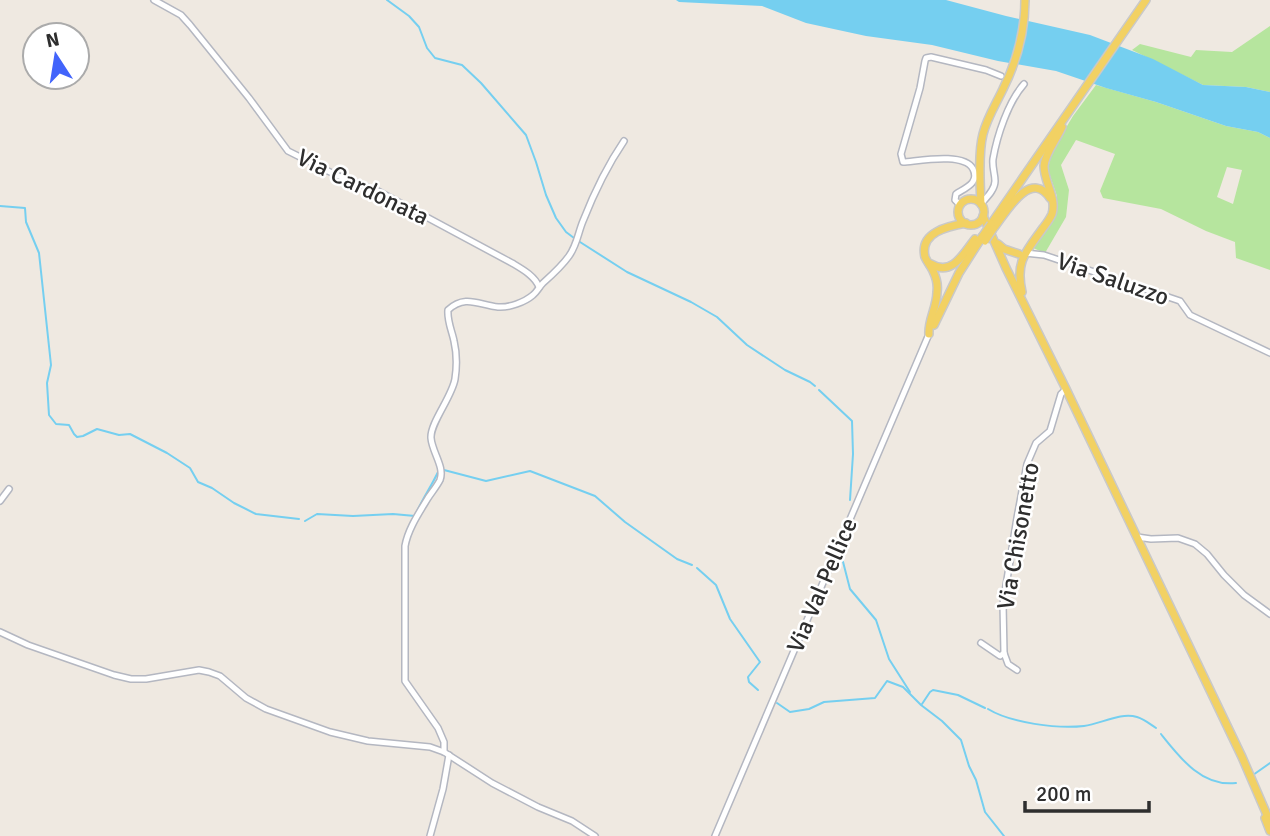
<svg xmlns="http://www.w3.org/2000/svg" width="1270" height="836" font-family="Signika,sans-serif">
  <rect width="100%" height="100%" fill="#efe9e1"/>
  <g fill="#b6e59e" fill-rule="evenodd">
    <path d="M1270,26V92L1246,87L1203,85L1132,50L1140,44L1191,57L1196,50L1232,52Z"/>
    <path d="M1096,85L1156,102L1226,126L1258,132L1270,138V270L1236,258L1235,242L1206,231L1161,209L1103,198L1100,191L1115,154L1076,140L1061,165L1069,190L1066,217L1045,253L1033,248L1057,213V196L1048,170L1051,153L1073,116ZM1227,167L1242,170L1233,204L1217,197Z"/>
  </g>
  <path fill="#75cff0" d="M676,0H946L1006,16L1090,35L1153,59L1203,85L1246,87L1270,92V138L1258,132L1226,126L1156,102L1106,88L1056,71L998,61L932,45L866,36L806,23L762,6L679,2Z"/>
  <g fill="none" stroke-linecap="round" stroke-linejoin="round">
    <g stroke="#75cff0" stroke-width="2">
      <path d="M387,0L409,16L419,27L427,48L435,58L462,65L481,83L526,135L536,162L546,195L556,218L566,232L574,238"/>
      <path d="M0,206L25,208L26,222L39,253L51,365L47,383L49,415L56,424L69,425L74,434L77,437L83,436L97,429L119,435L130,434L167,453L190,468L198,482L212,488L234,503L256,514L299,519"/>
      <path d="M580,242L627,272L691,302L717,317L747,345L785,370L810,382L815,386"/>
      <path d="M819,390L852,421L853,454L850,500"/>
      <path d="M444,470L486,481L530,471L595,496L625,522L677,559L692,565"/>
      <path d="M305,521L317,514L353,516L393,514L415,516C421,501 431,487 438,472"/>
      <path d="M841,554L850,589L876,620L889,659L910,692"/>
      <path d="M697,568L716,585L730,619L760,662L748,677L749,682L758,690"/>
      <path d="M777,703L790,712L809,709L824,702L875,698L887,681L903,687L921,705L942,721L961,740L969,766L976,780L985,812L1004,836"/>
      <path d="M922,704L930,692L933,690L958,695L985,708"/>
      <path d="M988,709C1011,723 1057,729 1084,726C1101,724 1120,712 1137,717C1144,719 1150,724 1156,728"/>
      <path d="M1161,734C1180,758 1202,787 1236,783"/>
      <path d="M1253,775L1270,763"/>
    </g>
    <g stroke="#b4b7c1" stroke-width="8">
      <g id="minor">
        <path d="M154,0L181,15L190,25L249,98L288,151L336,175L378,191L512,263C522,269 535,276 539,287"/>
        <path d="M981,204C986,198 995,190 995,181C995,174 992,167 993,159C997,136 1008,102 1024,84"/>
        <path d="M960,205L955,200L956,194C965,188 980,183 973,169C964,152 919,161 903,162L901,154L920,88L925,61L926,58L931,57L986,70L1001,76"/>
        <path d="M1025,253L1044,255L1180,301L1190,315L1270,353"/>
        <path d="M0,501L9,489"/>
        <path d="M1137,537L1151,539L1178,538L1195,544L1207,554L1224,575L1244,595L1270,614"/>
        <path d="M0,632L28,645L114,675L131,679H146L199,670L209,672L220,676L246,698L266,709L330,732L368,741L430,747L444,752L492,783L538,807L572,821L595,836"/>
        <path d="M981,643L1000,656L1004,653"/>
        <path d="M1017,670L1008,664L1004,653L1003,604L1017,518L1027,464L1036,443L1050,431L1061,394L1066,389"/>
        <path d="M444,752V742L438,728L405,681V546C408,529 419,513 428,498C432,492 437,486 440,480C445,467 432,452 431,438C430,423 452,397 455,379C457,366 457,354 454,341C452,331 447,321 448,310C465,294 479,305 498,307C509,308 525,302 533,295C537,292 539,287 543,283C552,275 562,266 569,256C577,245 578,233 583,221C594,193 607,166 624,141"/>
        <path d="M430,836L443,789L449,755"/>
        <path d="M715,836L929,334"/>
      </g>
    </g>
    <g stroke="#c9c9c9" stroke-width="10">
      <g id="major">
        <circle cx="971" cy="212" r="13"/>
        <path d="M981,204C980,184 978,153 983,134C987,118 996,104 1003,89C1017,61 1025,31 1025,0"/>
        <path d="M983,216L1006,268L1066,389L1242,757L1270,822"/>
        <path d="M991,224L1146,0"/>
        <path d="M993,229C1005,214 1030,168 1050,198"/>
        <path d="M998,244L1004,249L1019,254"/>
        <path d="M931,264C952,277 964,253 975,239"/>
        <path d="M1022,292C1015,261 1026,252 1043,228C1046,224 1050,219 1052,214C1057,198 1044,182 1044,166C1045,153 1057,139 1062,127"/>
        <path d="M934,325L959,273L982,237"/>
        <path d="M929,334C928,320 937,307 937,292C938,285 936,277 933,271C931,266 927,262 925,257C919,232 949,226 966,223"/>
        <path d="M1265,818L1270,831"/>
      </g>
    </g>
    <use href="#minor" stroke="#fff" stroke-width="5"/>
    <use href="#major" stroke="#f2d163" stroke-width="7"/>
    <g stroke="#c9c9c9" stroke-width="10" stroke-linecap="butt">
      <g id="major-bridge">
        <path d="M982,237L991,224"/>
        <path d="M985,241L993,229"/>
      </g>
    </g>
    <use href="#major-bridge" stroke="#f2d163" stroke-width="7"/>
  </g>
  <g text-anchor="middle" dominant-baseline="central" stroke-width="5" stroke-linejoin="round" paint-order="stroke">
    <g font-size="24" fill="#2e2e2e" stroke="#fff">
      <text transform="translate(363 187) rotate(26)">Via Cardonata</text>
      <text transform="translate(1113 279) rotate(19)">Via Saluzzo</text>
      <text transform="translate(1018 536) rotate(-80)">Via Chisonetto</text>
      <text transform="translate(822 585) rotate(-67)">Via Val Pellice</text>
    </g>
  </g>
  <g transform="translate(56 56) rotate(348)"><circle r="33" fill="#ffffff" stroke="#ababab" stroke-width="2"/>
  <path d="M0-5L12 26L0 18L-12 26Z" fill="#4264fb"/>
  <text y="-10" font-size="19" font-weight="bold" text-anchor="middle" fill="#2e2e2e">N</text>
  </g>
  <path d="M1025 801v10h124v-10" fill="none" stroke="#2e2e2e" stroke-width="3.5"/>
  <text x="1036" y="801" font-size="21" fill="#2e2e2e" stroke="#ffffff" stroke-width="5" paint-order="stroke">200 m</text>
</svg>
